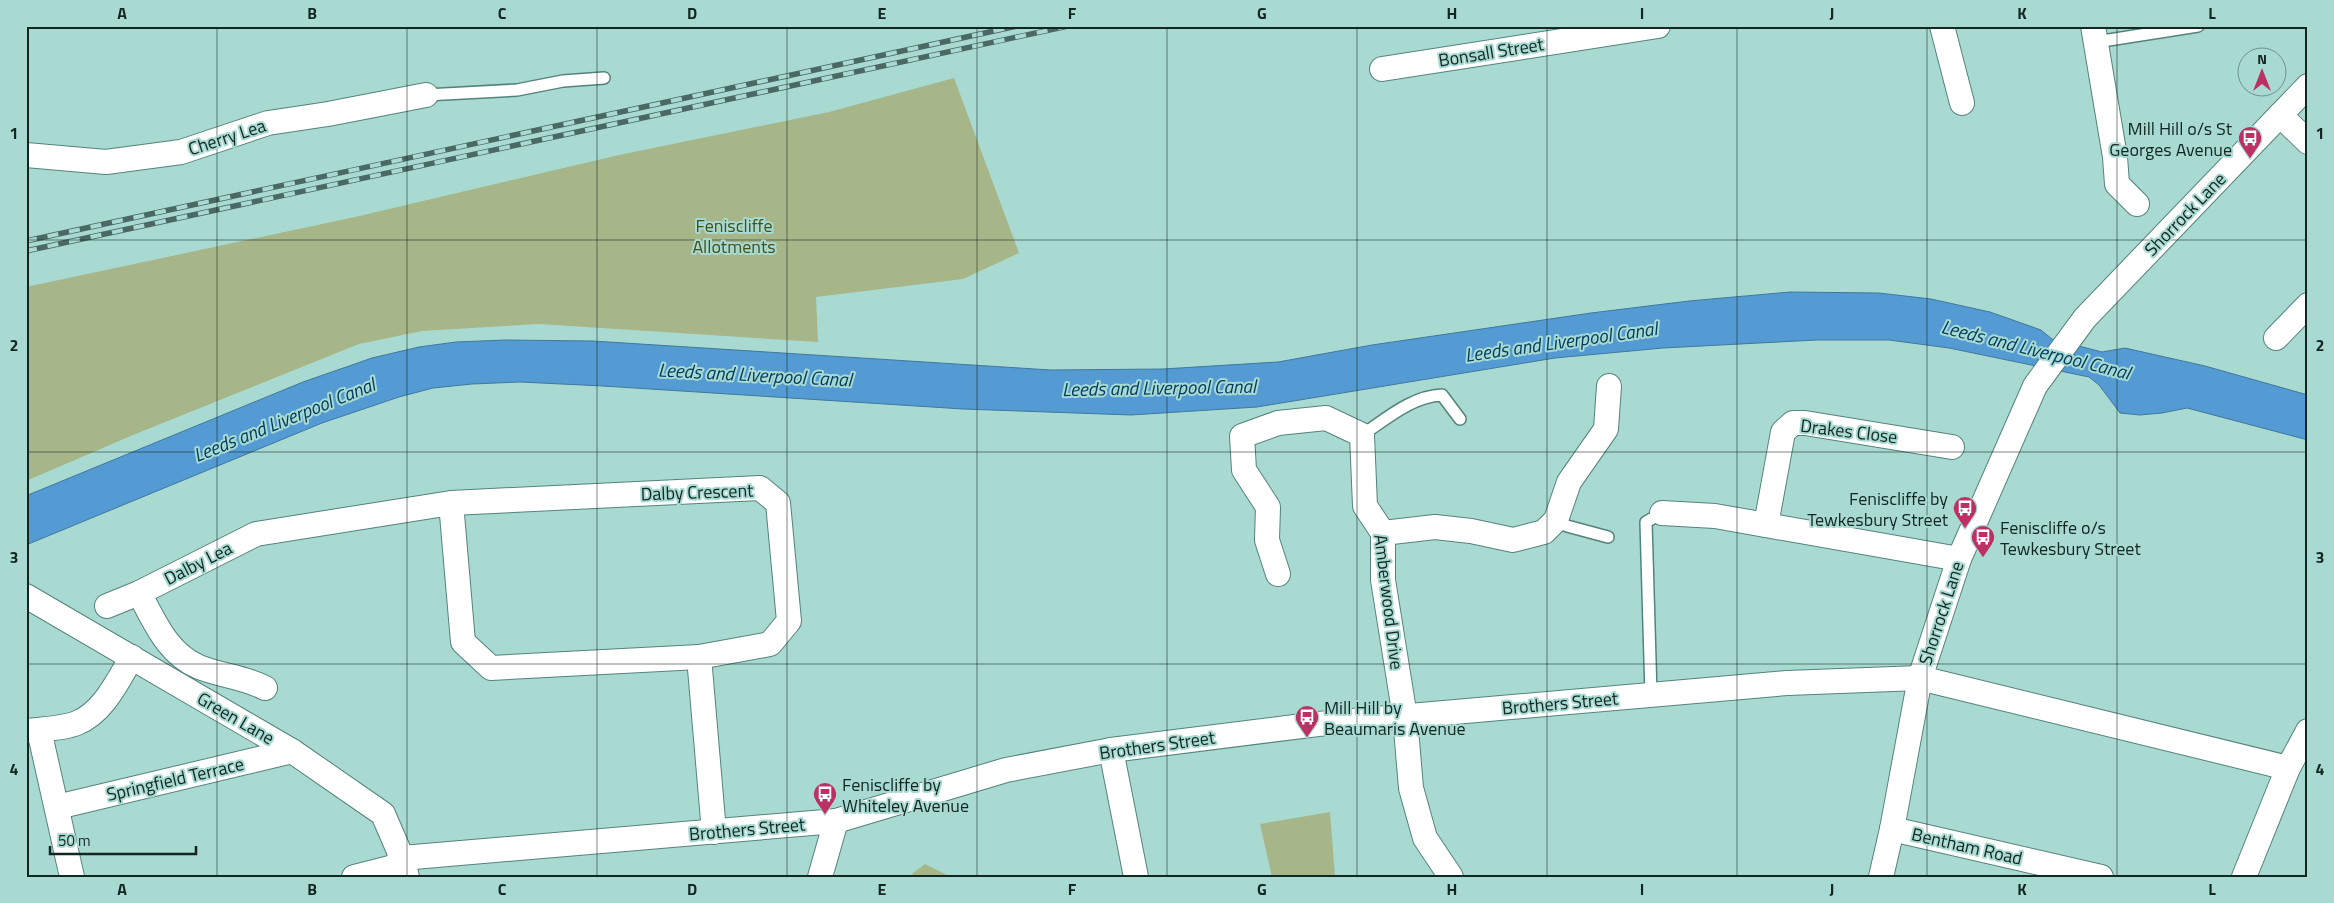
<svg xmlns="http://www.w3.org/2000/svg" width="2334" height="903" font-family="'Titillium Web',sans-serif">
  <rect width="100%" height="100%" fill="#a9dad2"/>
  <g fill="#a7b688">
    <path d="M954,78L1019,253L963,279L816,297L818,342L539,324L422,331L359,344L133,435L26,481V287L355,217L619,155L829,112Z"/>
    <path d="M1330,812L1335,877H1272L1260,824Z"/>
    <path d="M925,864L951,877H914L912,874Z"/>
  </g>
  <path fill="#539bd2" stroke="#40789e" d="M1790,292L1879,293L1931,299L1990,312L2041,330L2052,339L2102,352L2125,348L2205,366L2308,395V440L2187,408L2162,413L2140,415L2120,413L2099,385L2089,377L1949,348L1889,340H1817L1663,348L1555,358L1257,407L1131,415L963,409L603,386L520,382L472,384L433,388L399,397L322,423L26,545V496L28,495L303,382L372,358L419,347L456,342L505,340L593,341L1051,370L1163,369L1278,362L1372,345L1591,313L1689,301Z"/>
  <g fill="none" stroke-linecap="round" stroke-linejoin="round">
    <g stroke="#54837c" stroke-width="14">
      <g id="lane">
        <path d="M2096,42L2198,26"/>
        <path d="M426,95L517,90L563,81L604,78"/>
        <path d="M1362,435C1386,419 1412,396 1442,395L1460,419"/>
        <path d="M1556,520L1567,526L1608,537"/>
        <path d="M1651,695L1646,522L1662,513"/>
      </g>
    </g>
    <g stroke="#54837c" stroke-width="26">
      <g id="street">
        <path d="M1942,26L1962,103"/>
        <path d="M2093,26L2115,157L2117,184L2137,204"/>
        <path d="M1382,69L1658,26"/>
        <path d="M2280,115L2308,142"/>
        <path d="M26,155L106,162L181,152L268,123L328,114L426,95"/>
        <path d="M2276,338L2308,305"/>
        <path d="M1662,513L1715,516L1959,559"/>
        <path d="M1766,525L1783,432L1793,423H1805L1952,447"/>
        <path d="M1383,533L1435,527L1471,531L1513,540L1544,532L1556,520L1569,482L1606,429L1609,386"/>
        <path d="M1278,574L1267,540L1268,507L1244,470L1242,436L1278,423L1326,418L1362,435L1365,506L1383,533V580L1405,717L1411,788L1425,838L1451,877"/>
        <path d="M139,593C154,620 167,654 199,667C221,676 242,676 265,688"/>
        <path d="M26,596L292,751L383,814L402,858L407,877"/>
        <path d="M107,606L139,593L256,534L451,503L760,488L778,503L789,621L770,644L699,657L491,668L463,642L451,503"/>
        <path d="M699,657L714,832"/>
        <path d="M39,730L72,877"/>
        <path d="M26,731C42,729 62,729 77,723C104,712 118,680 132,657"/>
        <path d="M1111,750L1136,877"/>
        <path d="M57,807L292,751"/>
        <path d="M1892,829L2101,877"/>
        <path d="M402,858L836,821L1006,770L1111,750L1318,724L1787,683L1920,678L2288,768"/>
        <path d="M354,877L393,867L402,858"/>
        <path d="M820,877L836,821"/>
        <path d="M1881,877L1892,829L1920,678L1959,559L2035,386L2085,318L2308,86"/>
        <path d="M2244,877L2288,768L2308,731"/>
      </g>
    </g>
    <use href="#lane" stroke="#fff" stroke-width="11"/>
    <use href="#street" stroke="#fff" stroke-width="24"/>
    <g stroke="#4a6964" stroke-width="5.5">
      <g id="rail">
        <path d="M26,241L1017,26"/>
        <path d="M26,251L1068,26"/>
      </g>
    </g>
    <use href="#rail" stroke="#a9dad2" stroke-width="4" stroke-dasharray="11" stroke-linecap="butt"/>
  </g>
  <path fill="none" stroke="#122623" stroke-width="1" stroke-opacity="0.55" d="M217,26V877M407,26V877M597,26V877M787,26V877M977,26V877M1167,26V877M1357,26V877M1547,26V877M1737,26V877M1927,26V877M2117,26V877M26,240H2308M26,452H2308M26,664H2308"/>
  <defs>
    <g id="bus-pin" transform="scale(1.25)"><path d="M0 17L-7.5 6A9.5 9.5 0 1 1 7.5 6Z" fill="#bd3064" stroke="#a9dad2"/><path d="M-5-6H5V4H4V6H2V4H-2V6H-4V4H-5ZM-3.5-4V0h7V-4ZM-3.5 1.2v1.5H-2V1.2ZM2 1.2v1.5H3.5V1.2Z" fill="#fff"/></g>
  </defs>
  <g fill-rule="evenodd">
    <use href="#bus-pin" x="2250" y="138"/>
    <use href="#bus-pin" x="1965" y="508"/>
    <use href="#bus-pin" x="1983" y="537"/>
    <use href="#bus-pin" x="1307" y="717"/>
    <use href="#bus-pin" x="825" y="794"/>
  </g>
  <g text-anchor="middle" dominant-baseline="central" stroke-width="4" stroke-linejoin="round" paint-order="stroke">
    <g font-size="18" fill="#122623" stroke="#a9dad2">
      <text transform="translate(1491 52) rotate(-9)">Bonsall Street</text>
      <text transform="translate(227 137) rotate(-18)">Cherry Lea</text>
      <text transform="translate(2185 214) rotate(-46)">Shorrock Lane</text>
      <text transform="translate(1849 431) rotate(7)">Drakes Close</text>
      <text transform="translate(697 492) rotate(-2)">Dalby Crescent</text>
      <text transform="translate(198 563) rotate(-27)">Dalby Lea</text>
      <text transform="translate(1389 602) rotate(83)">Amberwood Drive</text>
      <text transform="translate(1941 613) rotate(-72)">Shorrock Lane</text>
      <text transform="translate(1560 703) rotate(-5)">Brothers Street</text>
      <text transform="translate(236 718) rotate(30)">Green Lane</text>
      <text transform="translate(1157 745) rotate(-8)">Brothers Street</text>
      <text transform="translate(175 779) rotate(-13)">Springfield Terrace</text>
      <text transform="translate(747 829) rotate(-5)">Brothers Street</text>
      <text transform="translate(1967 846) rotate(13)">Bentham Road</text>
    </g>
    <g font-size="18" fill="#122623" stroke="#a9dad2" text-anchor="start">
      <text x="2232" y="128" text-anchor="end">Mill Hill o/s St<tspan x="2232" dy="21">Georges Avenue</tspan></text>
      <text x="1948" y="498" text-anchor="end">Feniscliffe by<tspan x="1948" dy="21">Tewkesbury Street</tspan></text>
      <text x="2000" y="527">Feniscliffe o/s<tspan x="2000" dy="21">Tewkesbury Street</tspan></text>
      <text x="1324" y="707">Mill Hill by<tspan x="1324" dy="21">Beaumaris Avenue</tspan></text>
      <text x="842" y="784">Feniscliffe by<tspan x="842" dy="21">Whiteley Avenue</tspan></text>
    </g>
    <g font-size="18" fill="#425118" stroke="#a9dad2">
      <text x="734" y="225">Feniscliffe<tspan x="734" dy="21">Allotments</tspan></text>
    </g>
    <g font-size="19" font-style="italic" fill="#013d61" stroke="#a9dad2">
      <text transform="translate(1561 341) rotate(-8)">Leeds and Liverpool Canal</text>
      <text transform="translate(2036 349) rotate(14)">Leeds and Liverpool Canal</text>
      <text transform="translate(755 374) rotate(3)">Leeds and Liverpool Canal</text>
      <text transform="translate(1159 387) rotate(-1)">Leeds and Liverpool Canal</text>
      <text transform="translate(284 419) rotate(-22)">Leeds and Liverpool Canal</text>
    </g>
  </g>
  <rect width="2334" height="903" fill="none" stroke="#a9dad2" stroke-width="55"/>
  <g transform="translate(2262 72)"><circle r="24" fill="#a9dad2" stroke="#6d928c"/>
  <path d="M0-4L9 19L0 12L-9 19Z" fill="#bd3064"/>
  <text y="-8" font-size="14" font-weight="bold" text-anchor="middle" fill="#122623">N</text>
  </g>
  <path d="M50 846v8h146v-8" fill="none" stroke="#122623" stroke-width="2.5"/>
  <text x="58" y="846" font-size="15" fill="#122623" stroke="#a9dad2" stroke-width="4" paint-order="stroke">50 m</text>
  <rect x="28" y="28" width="2278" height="848" fill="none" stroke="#122623" stroke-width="2"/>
  <g font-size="16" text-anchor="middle" font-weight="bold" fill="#122623">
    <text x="122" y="19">A</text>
    <text x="312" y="19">B</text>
    <text x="502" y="19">C</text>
    <text x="692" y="19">D</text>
    <text x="882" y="19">E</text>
    <text x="1072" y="19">F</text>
    <text x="1262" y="19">G</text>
    <text x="1452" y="19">H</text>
    <text x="1642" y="19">I</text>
    <text x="1832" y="19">J</text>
    <text x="2022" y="19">K</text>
    <text x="2212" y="19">L</text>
    <text x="14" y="139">1</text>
    <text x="2320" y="139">1</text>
    <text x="14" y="351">2</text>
    <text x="2320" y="351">2</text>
    <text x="14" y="563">3</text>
    <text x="2320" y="563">3</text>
    <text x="14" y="775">4</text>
    <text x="2320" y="775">4</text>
    <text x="122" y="895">A</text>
    <text x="312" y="895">B</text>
    <text x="502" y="895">C</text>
    <text x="692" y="895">D</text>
    <text x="882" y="895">E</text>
    <text x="1072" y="895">F</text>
    <text x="1262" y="895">G</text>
    <text x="1452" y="895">H</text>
    <text x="1642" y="895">I</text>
    <text x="1832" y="895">J</text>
    <text x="2022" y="895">K</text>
    <text x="2212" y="895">L</text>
  </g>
</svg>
